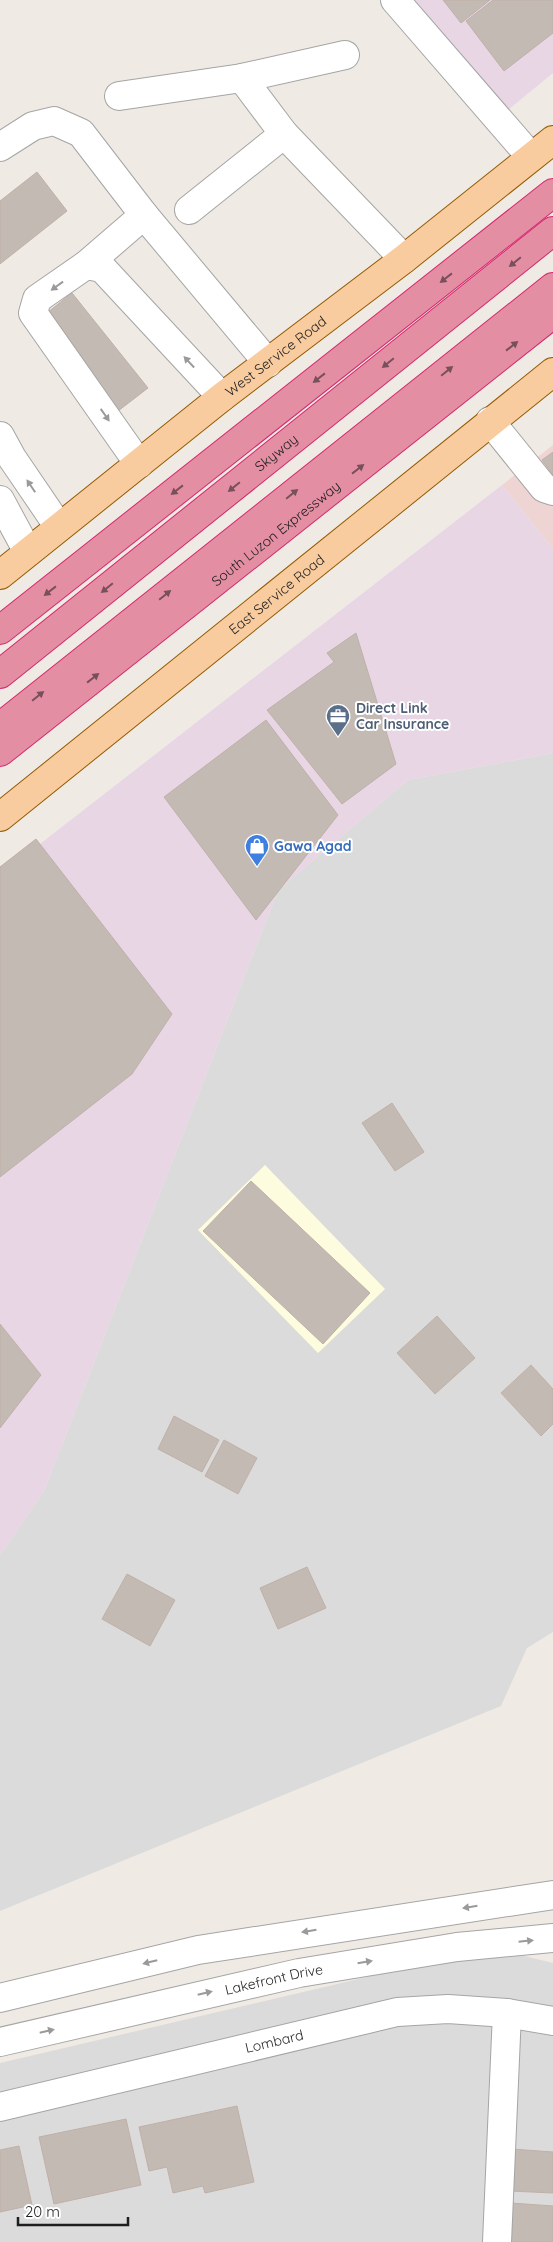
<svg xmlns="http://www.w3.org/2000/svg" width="553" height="2242" font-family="Quicksand,sans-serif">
  <rect width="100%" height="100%" fill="#efebe4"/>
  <g fill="#dcdbdb">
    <path d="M553,753V1632L527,1648L501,1706L0,1911V1555L44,1491L278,890L408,780Z"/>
    <path d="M491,1948L553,1963V2242H0V2063Z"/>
  </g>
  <path fill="#efd4d4" d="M553,445V549L502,485Z"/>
  <g fill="#e8d6e5">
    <path d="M396,0H553V73L492,123Z"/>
    <path d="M502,485L553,549V753L408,780L278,890L44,1491L0,1555V875Z"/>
  </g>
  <path fill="#fefcde" d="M265,1165L385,1289L318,1353L198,1230Z"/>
  <g fill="#c3bab4" stroke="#c0b0a7">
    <path d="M443,0H490L461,23Z"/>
    <path d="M493,0H553V33L504,71L466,21Z"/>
    <path d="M37,172L67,211L0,264V201Z"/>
    <path d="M72,293L148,388L118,411L43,316Z"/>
    <path d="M553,452V475L542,460Z"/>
    <path d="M356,633L396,764L342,804L267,710L334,662L327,653Z"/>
    <path d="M266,720L338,815L256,920L164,797Z"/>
    <path d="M36,839L172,1014L132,1074L0,1177V867Z"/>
    <path d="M392,1103L424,1152L395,1171L362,1123Z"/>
    <path d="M251,1181L370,1293L323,1344L203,1231Z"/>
    <path d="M437,1316L475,1358L435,1394L397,1353Z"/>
    <path d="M0,1324L41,1375L0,1428Z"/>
    <path d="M531,1365L553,1389V1424L541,1436L501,1393Z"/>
    <path d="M174,1416L219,1440L202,1472L158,1449Z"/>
    <path d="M224,1440L257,1458L238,1494L205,1476Z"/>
    <path d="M307,1567L326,1608L278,1629L260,1588Z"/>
    <path d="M127,1574L175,1600L150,1646L102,1619Z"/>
    <path d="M237,2106L254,2182L205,2193L203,2186L173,2193L167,2167L149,2171L139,2127Z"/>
    <path d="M126,2119L141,2185L54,2204L39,2137Z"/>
    <path d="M19,2146L32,2205L0,2212V2150Z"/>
    <path d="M512,2149L553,2152V2193L510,2191Z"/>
    <path d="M511,2203L553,2206V2242H509Z"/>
  </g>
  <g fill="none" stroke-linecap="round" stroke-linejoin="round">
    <g stroke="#a5a5a5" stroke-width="30">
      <g id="minor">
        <path d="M395,0L531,157"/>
        <path d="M242,78L284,134L404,259"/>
        <path d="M119,96L242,78L345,55"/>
        <path d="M0,147L33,126L54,121L81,133L144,215L268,363"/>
        <path d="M189,210L284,134"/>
        <path d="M86,265L144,215"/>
        <path d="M490,421L544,488L553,491"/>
        <path d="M0,436L12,458L59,527"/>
        <path d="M139,464L33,313L37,299L86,265L102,268L222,397"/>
        <path d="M0,500L28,552"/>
        <path d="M0,1998L198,1950L553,1895"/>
        <path id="s1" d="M0,2042L299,1973L457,1947L553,1938"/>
        <path id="s2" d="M0,2107L397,2012L448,2009L507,2013L553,2021"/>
        <path d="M497,2242L507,2013"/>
      </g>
    </g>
    <g stroke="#945b04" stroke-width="30">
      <g id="major">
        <path id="s3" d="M0,575L222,397L404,259L553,140"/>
        <path id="s4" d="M0,817L553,372"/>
      </g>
    </g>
    <g stroke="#d5296f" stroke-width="30">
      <g id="highway">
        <path d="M0,630L553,193"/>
        <path id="s5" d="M0,674L553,231"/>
        <path d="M0,727L553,287"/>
        <path id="s6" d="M0,752L553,314"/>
      </g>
    </g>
    <use href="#minor" stroke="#fff" stroke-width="28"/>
    <use href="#major" stroke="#f9cc9f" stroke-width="28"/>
    <use href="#highway" stroke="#e48ea3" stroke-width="28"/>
  </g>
  <defs><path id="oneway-solid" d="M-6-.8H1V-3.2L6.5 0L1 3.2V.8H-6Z" transform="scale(1.25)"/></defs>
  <g fill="#77505a">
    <use href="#oneway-solid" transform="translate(515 262) rotate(141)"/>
    <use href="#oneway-solid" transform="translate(446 278) rotate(142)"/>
    <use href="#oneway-solid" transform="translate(512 346) rotate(-38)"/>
    <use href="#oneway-solid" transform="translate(388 363) rotate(141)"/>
    <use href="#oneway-solid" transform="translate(447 371) rotate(-39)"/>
    <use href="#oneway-solid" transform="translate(319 378) rotate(142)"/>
    <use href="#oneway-solid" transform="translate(358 469) rotate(-38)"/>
    <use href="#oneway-solid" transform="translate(234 487) rotate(141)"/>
    <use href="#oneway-solid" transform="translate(177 490) rotate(142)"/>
    <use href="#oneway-solid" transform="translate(292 494) rotate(-39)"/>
    <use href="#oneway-solid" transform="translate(107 588) rotate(141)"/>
    <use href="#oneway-solid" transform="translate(50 591) rotate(142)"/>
    <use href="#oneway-solid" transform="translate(165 595) rotate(-39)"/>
    <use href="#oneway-solid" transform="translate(93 678) rotate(-38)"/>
    <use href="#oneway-solid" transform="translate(38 696) rotate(-39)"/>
  </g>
  <g fill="#9a9a9a">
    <use href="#oneway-solid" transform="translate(57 286) rotate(144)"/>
    <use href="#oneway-solid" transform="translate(189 362) rotate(-133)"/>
    <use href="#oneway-solid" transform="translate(105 415) rotate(55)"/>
    <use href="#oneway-solid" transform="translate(31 486) rotate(-124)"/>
    <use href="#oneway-solid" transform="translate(470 1907) rotate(171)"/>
    <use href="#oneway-solid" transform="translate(309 1931) rotate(171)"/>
    <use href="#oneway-solid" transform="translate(526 1941) rotate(-6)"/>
    <use href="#oneway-solid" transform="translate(150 1962) rotate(166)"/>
    <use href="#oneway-solid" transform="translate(365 1962) rotate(-9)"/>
    <use href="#oneway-solid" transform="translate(205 1993) rotate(-13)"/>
    <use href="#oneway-solid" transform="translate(47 2031) rotate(-13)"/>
  </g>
  <defs>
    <g id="office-pin" transform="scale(1.25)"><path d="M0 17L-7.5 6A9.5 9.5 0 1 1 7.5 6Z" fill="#5c6f8a" stroke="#fff"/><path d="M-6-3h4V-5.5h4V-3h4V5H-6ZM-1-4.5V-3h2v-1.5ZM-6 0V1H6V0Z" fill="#fff"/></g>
    <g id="shop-pin" transform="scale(1.25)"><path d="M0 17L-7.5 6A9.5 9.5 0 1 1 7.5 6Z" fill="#3f7fe0" stroke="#fff"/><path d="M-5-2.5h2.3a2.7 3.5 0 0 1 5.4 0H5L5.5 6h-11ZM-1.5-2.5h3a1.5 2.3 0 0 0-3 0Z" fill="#fff"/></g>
  </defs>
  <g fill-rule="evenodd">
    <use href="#office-pin" x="338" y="716"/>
    <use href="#shop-pin" x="257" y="846"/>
  </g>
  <g text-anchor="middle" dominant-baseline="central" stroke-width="4" stroke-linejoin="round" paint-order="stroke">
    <g font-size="14" fill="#1e1e1e" stroke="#fff">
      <text stroke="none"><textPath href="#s3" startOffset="352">West Service Road</textPath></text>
      <text stroke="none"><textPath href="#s5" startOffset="354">Skyway</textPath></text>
      <text stroke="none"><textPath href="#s6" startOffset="352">South Luzon Expressway</textPath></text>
      <text stroke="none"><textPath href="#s4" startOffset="355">East Service Road</textPath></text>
      <text stroke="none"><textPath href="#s1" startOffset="281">Lakefront Drive</textPath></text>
      <text stroke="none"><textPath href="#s2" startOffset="282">Lombard</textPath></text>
    </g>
    <g font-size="14" font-weight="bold" fill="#4e5e75" stroke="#fff" text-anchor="start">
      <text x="356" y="708">Direct Link<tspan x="356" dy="16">Car Insurance</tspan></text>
    </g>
    <g font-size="14" font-weight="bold" fill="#366cbe" stroke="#fff" text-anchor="start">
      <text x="274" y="846">Gawa Agad</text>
    </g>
  </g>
  <path d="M18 2217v8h110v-8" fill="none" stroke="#1e1e1e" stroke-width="2.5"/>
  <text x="25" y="2217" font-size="15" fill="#1e1e1e" stroke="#ffffff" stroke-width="4" paint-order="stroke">20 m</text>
</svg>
